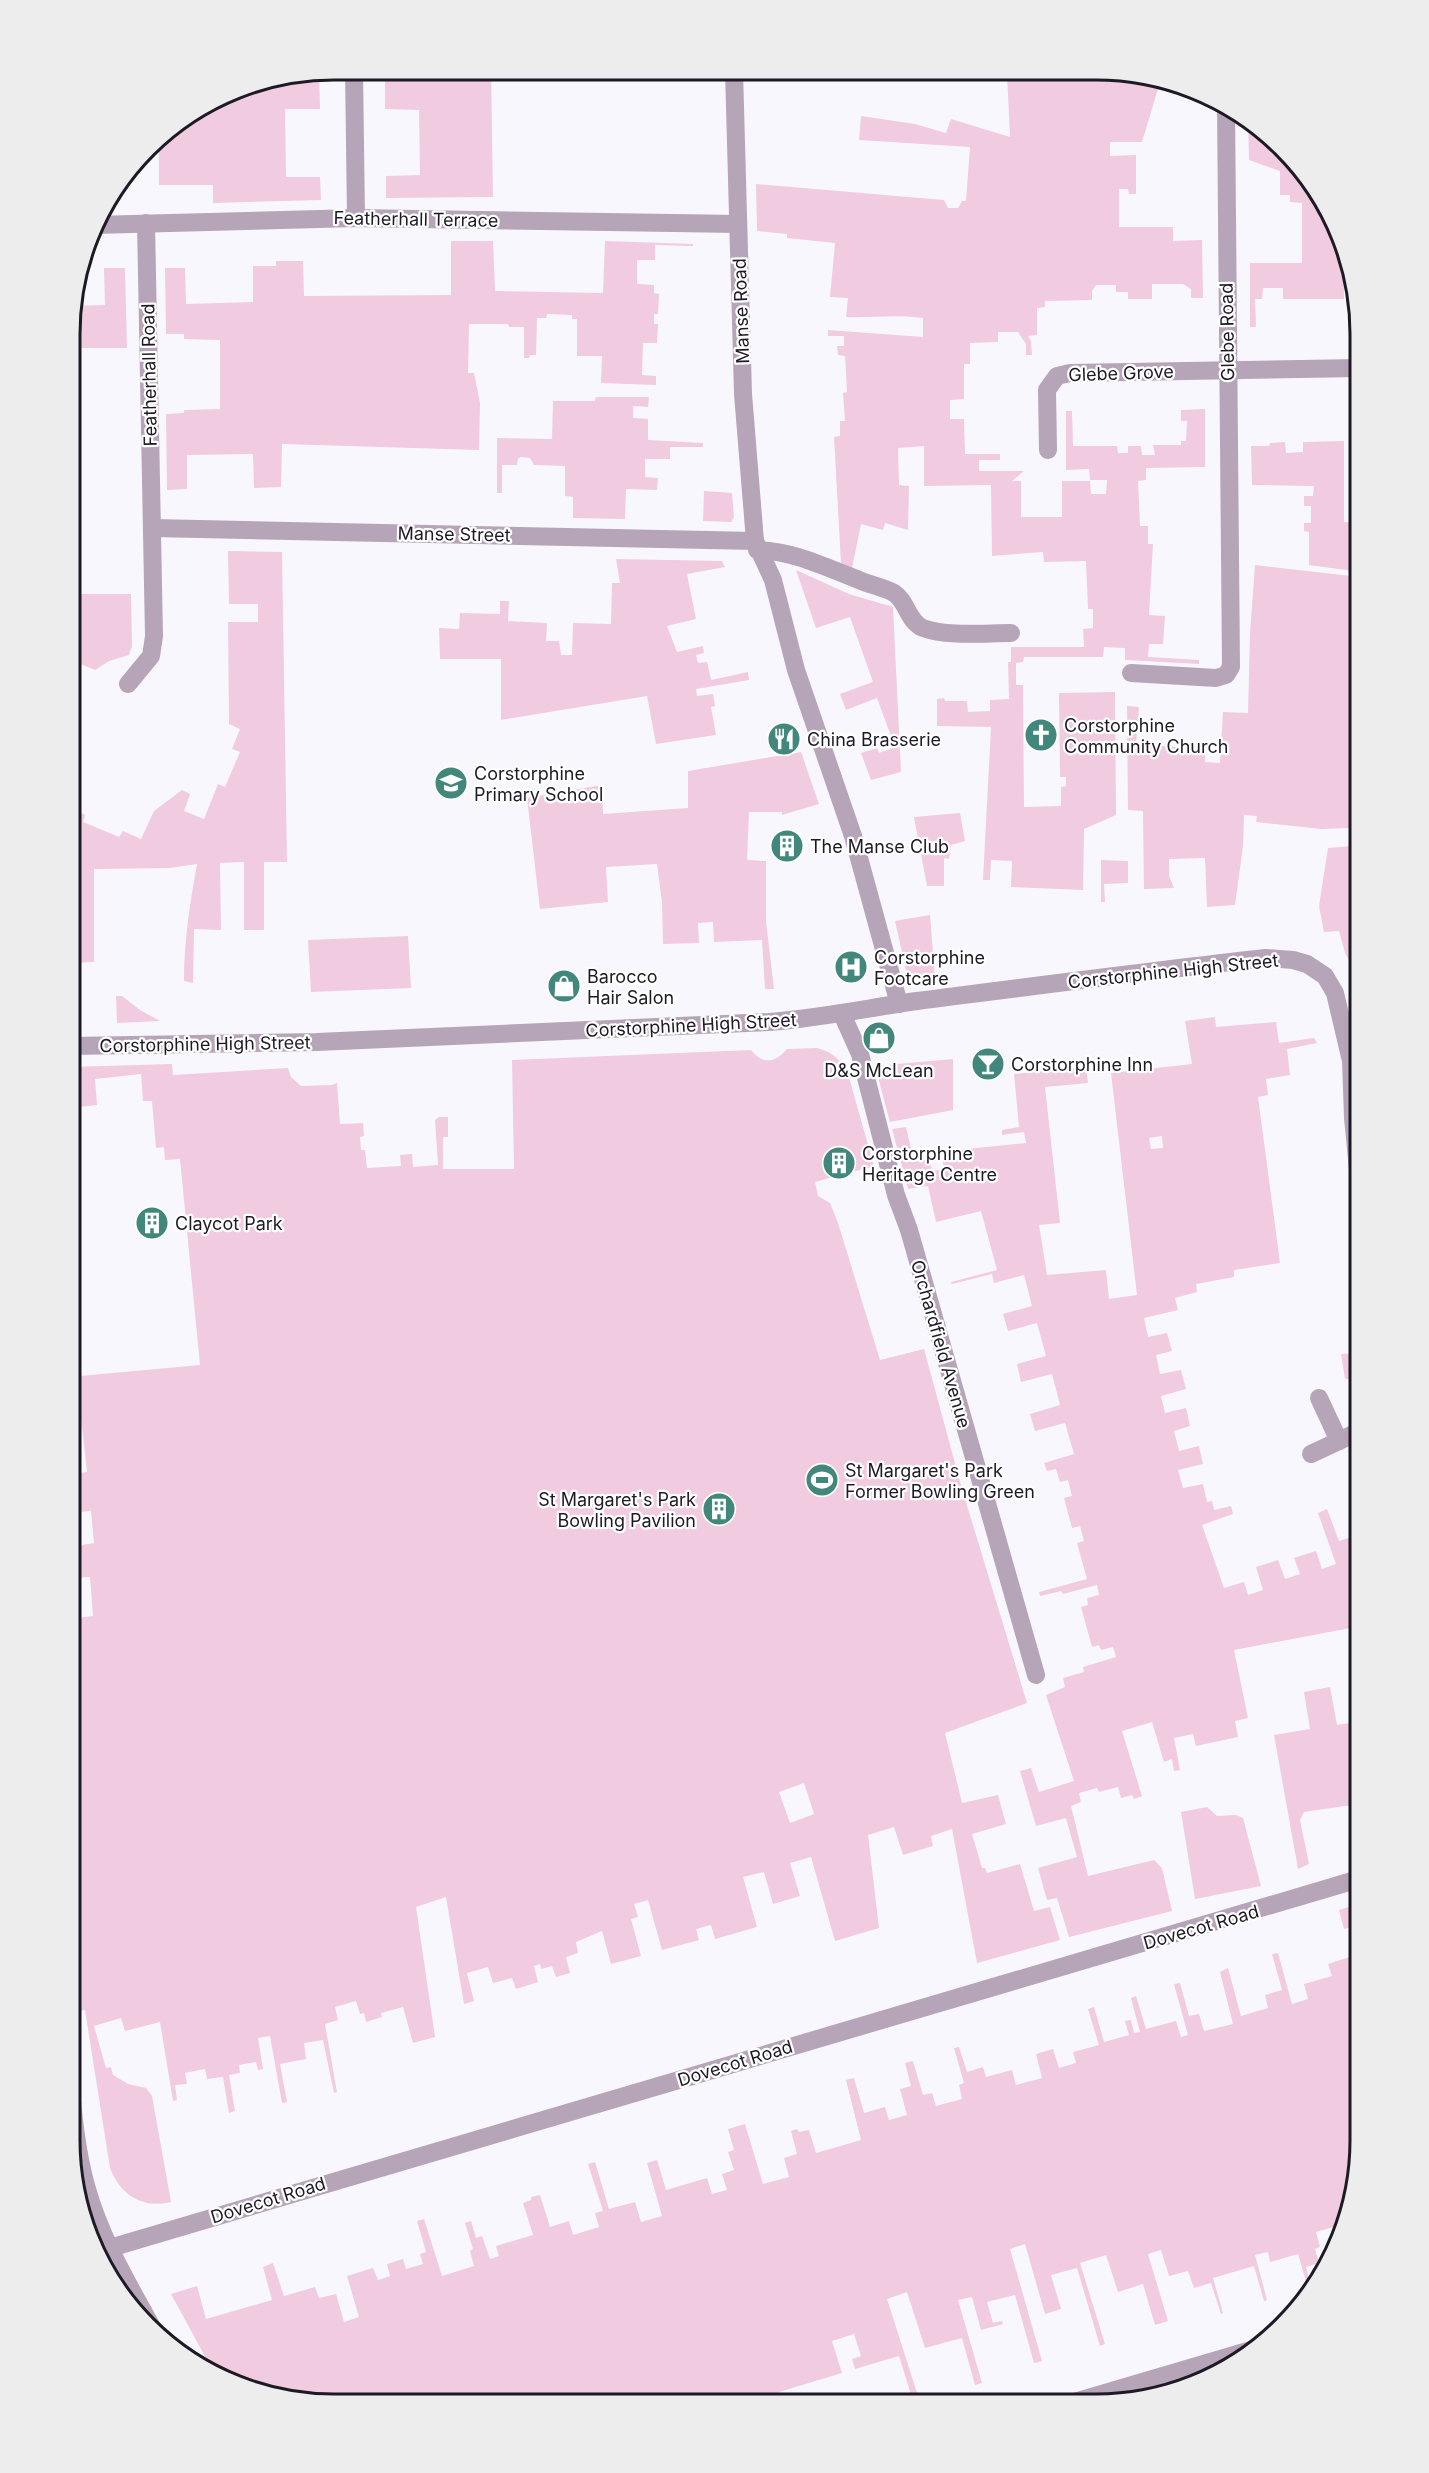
<svg xmlns="http://www.w3.org/2000/svg" width="1429" height="2473" font-family="Inter,sans-serif">
  <rect width="100%" height="100%" fill="#f9f7fe"/>
  <g fill="#f1cbe0" fill-rule="evenodd">
    <path d="M385,69L491,70L493,197L386,198V176L420,175L419,110L385,109Z"/>
    <path d="M319,72L320,109H285L286,177H320L321,200L213,203V185H159V151H146L159,135L233,89Z"/>
    <path d="M1007,73L1147,74L1161,79L1142,142H1110V156L1136,155V194H1129L1128,189H1119V227H1173V241L1202,240L1203,298H1191V289L1183,284H1152V299H1128V292H1116V285H1096L1092,291V300L1045,301V307L1037,308V335L1028,336L1031,341L1032,355H1026V344L1018,332H998V342L970,343V364H964V399L950,400V419H964L965,454H1000V460H979V471H1024L1012,481H1021V517H1062V481H1090L1091,494H1106L1107,480H1090L1089,469L1066,470V411H1072L1073,446H1117L1118,453H1128V446H1141L1142,455H1155L1153,445H1181V441H1186L1187,421H1181V410L1205,409V467L1146,468V480L1138,481L1140,526H1148V544H1153L1149,615L1165,616L1163,644H1149L1148,657L1199,660V664L1125,660V648L1104,647L1103,657H1024L1023,662L1016,663V685H1023L1024,807L1061,806V787L1066,786V777H1060L1059,693L1115,692L1116,815L1084,829L1083,890L1011,887L1012,861L991,860L990,880H983L991,727L937,726V699L944,698L945,701H967L968,712L990,711V700L1009,699L1008,662H1011V647H1084L1083,629L1093,628V609H1088L1086,561L1044,562L1043,552L992,556L991,485L924,486V446L898,448L899,485L909,486L908,530L885,523L883,530L861,524L852,568L841,563L834,437L840,436V421H845L843,393L847,392L845,356L838,355L837,346H844V336H828V330L923,337V318C897,314 872,318 846,317L848,298L830,297L835,243L787,238V234L757,231L756,184L944,200L948,208H958L962,201H966L970,147L859,140L861,116L915,124L946,133L951,119L1010,137Z"/>
    <path d="M1248,120L1270,134L1315,186L1343,243L1344,299H1283V288H1263L1262,299H1255L1256,327H1250V263H1302V203L1290,202V195H1280V171L1249,160Z"/>
    <path d="M451,241H493L495,291L603,293L605,241L693,244V246L655,245V260H637V284L654,285V293L659,294L658,314H654V324H658L657,343H643L642,375L656,376V385L601,383L602,356H577V319H572V315L547,314L546,318H537L536,355H530L529,358H524V327H509L508,324H469L468,373H474L480,403L479,450L282,444L281,487L254,488L253,454L187,455V489L167,490L166,414L184,413V410L220,409V340L184,339V334H166L165,268H185L186,304L253,302V266H276V261H303L304,296L451,295Z"/>
    <path d="M104,268H125L127,348H71V306L105,305Z"/>
    <path d="M596,397H649L648,407L633,406V418L648,419V440L703,443V447H670V459H645V477L658,478L657,490L626,489L625,519L573,518V497L565,496V466L534,465L530,458L521,457L518,459L517,465H502V493H497V438L552,439L553,401H595Z"/>
    <path d="M1344,441V522L1359,523L1360,572L1309,565V532L1304,531V523H1311V506H1304V496H1313L1314,486L1252,485L1251,446H1269L1270,443L1285,442L1286,453L1303,452V442Z"/>
    <path d="M704,491L732,493L734,517L731,522L703,521Z"/>
    <path d="M228,551L282,552L287,862H264V930H244V862L220,863L221,930L194,929L193,983L184,981C184,940 190,903 197,864L169,868L94,869V962L70,963L71,808L85,815L83,822L119,837L123,831L141,839L154,811L182,790L190,794L184,811L204,819L218,784L225,787L240,752L232,749L240,729L229,724L228,622H258V604H229Z"/>
    <path d="M616,559L722,561L725,567L687,574L696,619L667,626L677,652L703,646L704,653L696,655L698,663L707,662L711,680L748,672L749,680L696,689L697,696L713,694L715,706L711,707L716,735L656,744L647,696L501,720V659H440L439,628L459,629L460,613L500,614V601H509L508,621L547,623L546,641H559L561,655H572L573,623L611,624L612,583H620Z"/>
    <path d="M1255,565L1360,577V979L1345,953L1339,931L1324,932L1319,906L1328,848L1352,846L1351,828L1321,829L1256,822L1257,816L1244,815L1243,846L1235,905L1207,907L1205,858L1169,859V876L1174,888L1144,889L1143,811L1128,810L1127,706L1139,707L1136,744L1205,749V762L1220,763L1223,712L1248,713L1250,633Z"/>
    <path d="M796,570L849,594L893,607L901,772L871,780L861,753L877,748L879,753L895,747L877,698L846,710L840,694L873,682L850,617L816,628Z"/>
    <path d="M71,594H131L132,646L129,655L109,661L95,670L71,660Z"/>
    <path d="M801,752L819,804L782,815V812H749L747,860L766,861V921L774,989H765L762,940L714,942L713,922L698,923L699,943L663,944L662,902L657,864L606,867L608,902L540,909L527,798L602,785L603,814L688,808V771Z"/>
    <path d="M960,813L965,841L951,845L949,859L944,858V886H927L914,817Z"/>
    <path d="M1101,860L1128,861V883L1104,884L1105,902H1101Z"/>
    <path d="M930,915L935,979H908L895,921Z"/>
    <path d="M408,936L411,988L311,992L308,940Z"/>
    <path d="M116,996H122L140,1010L160,1021L117,1023Z"/>
    <path d="M1215,1017L1216,1027L1276,1022L1279,1043L1314,1038L1317,1043L1287,1049L1290,1075L1266,1079L1268,1095L1258,1097L1280,1263L1234,1270V1277L1196,1284L1197,1292L1175,1298L1178,1310L1144,1318L1148,1337L1167,1333L1172,1351L1156,1355L1160,1374L1181,1370L1186,1389L1161,1396L1165,1413L1186,1408L1190,1426L1174,1431L1179,1451L1199,1446L1203,1464L1178,1470L1183,1488L1203,1484L1207,1502L1212,1501L1214,1510L1231,1506L1233,1514L1202,1525L1224,1588L1244,1582L1248,1595L1263,1590L1256,1567L1278,1560L1285,1579L1300,1574L1294,1558L1316,1551L1322,1569L1336,1564L1318,1513L1327,1509L1339,1541L1357,1535L1360,1542V1645L1356,1627L1234,1650L1248,1718L1235,1721L1238,1737L1196,1746L1193,1734L1174,1738L1180,1770L1174,1771L1172,1759L1164,1762L1152,1722L1122,1731L1142,1796L1134,1799L1132,1795L1121,1798L1118,1787L1099,1792L1097,1788L1079,1793L1081,1802L1071,1806L1088,1876L1154,1860L1162,1868L1172,1911L1069,1937L1057,1898L1047,1900L1038,1868L1077,1857L1066,1818L1036,1826L1020,1771L1031,1768L1039,1792L1074,1781L1046,1695L1065,1687L1063,1678L1084,1672L1083,1667L1116,1657L1113,1647L1101,1650L1099,1645L1092,1647L1081,1607L1088,1605L1087,1598L1099,1595L1097,1585L1063,1594L1061,1591L1040,1596L1039,1592L1087,1579L1077,1543L1084,1541L1080,1526L1072,1528L1064,1498L1072,1496L1068,1480L1060,1482L1056,1469L1047,1471L1044,1463L1074,1454L1065,1423L1035,1431L1030,1414L1060,1405L1052,1374L1021,1382L1017,1364L1046,1356L1037,1323L1008,1331L1003,1314L1032,1306L1024,1275L994,1283L992,1274L952,1284L951,1282L997,1270L981,1211L936,1222L928,1186L908,1189L892,1129L906,1127L914,1161L930,1159L932,1171L944,1169L942,1157L957,1154V1150L1026,1143L1024,1132L1002,1135V1130L1019,1127L1014,1074L1086,1067L1088,1083L1045,1087L1060,1223L1039,1225L1047,1275L1106,1270L1109,1299L1137,1295L1111,1073L1192,1064L1185,1021ZM1162,1136L1163,1148L1151,1149L1149,1138Z"/>
    <path d="M817,1048C833,1052 841,1060 848,1074L874,1166L815,1182L818,1196L830,1203L838,1223L880,1360L924,1349L962,1489L1027,1703L945,1733L962,1803L998,1795L1006,1824L972,1834L982,1868H985L987,1873L1020,1864L1034,1911L1050,1907L1060,1940L977,1963L952,1829L931,1836L933,1846L903,1855L894,1827L868,1835L879,1928L835,1941L811,1857L790,1863L800,1896L773,1904L764,1872L743,1877L757,1927L715,1939L711,1925L696,1929L699,1940L662,1950L648,1900L634,1904L638,1917L631,1919L641,1956L611,1964L602,1931L576,1942L578,1953L566,1957L570,1973L556,1977L552,1966L541,1969L540,1964L534,1966L538,1982L516,1989L512,1978L493,1983L488,1967L467,1973L474,2001L464,2004L446,1897L416,1907L435,2037L413,2043L403,2007L381,2013L382,2017L366,2022L364,2013L360,2014L356,2001L335,2007L338,2020L325,2024L337,2092L334,2093L323,2040L304,2043L306,2059L280,2064L287,2102L282,2103L270,2036L258,2038L263,2069L258,2070L256,2062L239,2065L240,2073L229,2075L235,2111L229,2113L223,2077L207,2079L205,2069L185,2073L187,2084L175,2085L177,2100L173,2101L160,2022L125,2031L121,2018L94,2026L106,2068L111,2067L113,2075L128,2084L146,2088L152,2096L171,2202C143,2209 120,2195 110,2168L85,2010L75,2012L69,1958L70,1619L93,1616L90,1577L70,1578V1572L73,1571L72,1563H70V1547L94,1543L91,1511L79,1512L73,1474L87,1472L81,1417L70,1418V1277L80,1376L200,1365L180,1159L165,1160L164,1147L156,1148L152,1101H143L141,1074L95,1079L97,1105L70,1108V1067L172,1064L173,1075L288,1068L291,1077L301,1086L332,1085L337,1083L340,1124L363,1123L364,1136L360,1137L361,1150H365L367,1168L401,1166L400,1155L412,1154L413,1167L438,1165L435,1120L439,1117H448V1137H443V1169H514L512,1060L751,1050C763,1065 775,1063 787,1049ZM804,1783L814,1814L790,1823L779,1792Z"/>
    <path d="M953,1059V1110L890,1122L875,1066Z"/>
    <path d="M1360,1353V1409L1355,1410L1350,1379H1345L1341,1354Z"/>
    <path d="M1330,1687L1337,1725L1356,1722L1360,1747V1840L1356,1809L1352,1805L1304,1812L1300,1820L1309,1864L1298,1869L1274,1735L1310,1729L1304,1692Z"/>
    <path d="M1207,1807L1217,1816L1236,1815L1243,1818L1261,1886L1195,1899L1181,1812Z"/>
    <path d="M1359,1904V1925L1344,1929L1339,1910Z"/>
    <path d="M1278,1953L1292,2004L1308,1999L1304,1984L1332,1976L1328,1964L1359,1954V2157L1341,2237L1337,2226L1316,2232L1320,2247L1315,2249L1319,2263L1306,2267L1311,2287L1308,2288L1298,2254L1270,2262L1268,2252L1255,2255L1267,2300L1264,2301L1254,2266L1213,2278L1223,2313L1221,2314L1211,2283L1194,2288L1188,2271L1169,2276L1161,2250L1148,2254L1168,2321L1155,2325L1143,2284L1118,2292L1106,2255L1080,2263L1105,2344L1100,2346L1077,2268L1051,2275L1061,2309L1045,2314L1025,2244L1010,2249L1042,2361L1034,2363L1015,2295L987,2302L993,2323L1002,2321L1003,2324L981,2330L972,2297L958,2300L982,2383L975,2385L962,2338L925,2348L907,2292L887,2299L918,2396L912,2398L899,2356L855,2369L852,2359L861,2356L854,2334L832,2341L842,2373L779,2392L783,2403H776L773,2393L738,2403L299,2402L232,2384L214,2373L171,2294L197,2286L206,2319L272,2300L263,2267L273,2263L284,2296L315,2287L319,2298L336,2294L344,2322L359,2317L347,2276L373,2268L378,2280L390,2276L387,2264L403,2259L406,2269L423,2264L420,2254L426,2252L417,2221L424,2219L442,2276L474,2266L470,2251L473,2249L465,2223L471,2221L476,2238L482,2236L490,2259L499,2256L496,2246L533,2235L523,2203L531,2200V2197L540,2195L550,2227L569,2221L573,2235L599,2227L595,2213L603,2211L588,2164L595,2162L609,2209L635,2202L641,2222L662,2216L647,2163L657,2160L666,2190L707,2178L712,2194L727,2190L722,2174L734,2170L728,2152L734,2150L728,2129L745,2124L763,2184L789,2177L784,2158L797,2154L791,2131L797,2129L799,2132L809,2130L816,2153L861,2140L846,2080L854,2078L864,2113L885,2107L889,2120L907,2115L900,2089L911,2086L905,2063L913,2061L923,2095L932,2093L936,2106L962,2099L959,2085L964,2083L954,2048L959,2047L967,2072L983,2067L986,2077L1012,2070L1016,2085L1042,2078L1036,2054L1053,2049L1059,2068L1076,2063L1073,2052L1099,2045L1088,2009L1094,2007L1104,2042L1129,2035L1125,2021L1131,2020L1134,2033L1140,2032L1131,1998L1136,1996L1146,2029L1176,2021L1181,2037L1188,2035L1174,1984L1180,1983L1189,2016L1199,2014L1204,2031L1233,2024L1220,1972L1228,1968L1241,2016L1268,2008L1265,1995L1282,1990L1272,1954Z"/>
  </g>
  <g fill="none" stroke-linecap="round" stroke-linejoin="round">
    <g stroke="#b6a5b9" stroke-width="18">
      <path d="M354,69L356,218"/>
      <path d="M734,71L743,394L755,541L773,580L796,670L853,836L899,1004"/>
      <path d="M94,225L356,218L738,224"/>
      <path d="M1048,450L1047,390L1057,376L1070,373L1360,368"/>
      <path d="M153,528L755,541"/>
      <path d="M757,550C794,551 825,567 859,580C870,585 883,587 894,593C907,601 908,622 923,628C947,637 985,633 1011,633"/>
      <path d="M1131,673L1216,678L1226,675L1231,667L1226,105"/>
      <path d="M128,684L151,656L154,636L146,223"/>
      <path d="M842,1014L860,1054L896,1195L909,1230L1036,1675"/>
      <path d="M70,1046L317,1042L769,1022C819,1018 868,1008 917,1001C1034,986 1149,971 1266,958L1293,960L1307,964L1325,976L1335,993L1351,1061L1353,1118L1360,1190"/>
      <path d="M1319,1398L1339,1441"/>
      <path d="M1311,1454L1360,1431"/>
      <path d="M69,2071C73,2111 76,2151 87,2189C101,2239 129,2285 154,2331"/>
      <path d="M110,2248L1359,1879"/>
      <path d="M1068,2404L1258,2348"/>
    </g>
  </g>
  <defs>
    <g id="church-disc" transform="scale(1.725)"><circle r="9.5" fill="#42877b" stroke="#fff"/><path d="M-1.2-6h2.4v3.5h3.3v2.4h-3.3V6h-2.4V-.1h-3.3v-2.4h3.3Z" fill="#fff"/></g>
    <g id="restaurant-disc" transform="scale(1.725)"><circle r="9.5" fill="#42877b" stroke="#fff"/><path d="M-5-6h1v4h1v-4h1v4h1v-4h1v5L-1.5 .5V6h-2V.5L-5-1ZM5-6V6H3V1.5H1.5Q1.5-4 5-6Z" fill="#fff"/></g>
    <g id="school-disc" transform="scale(1.725)"><circle r="9.5" fill="#42877b" stroke="#fff"/><path d="M0-5L7-2L0 1L-7-2ZM-4 1L0 2.5L4 1V4Q0 6-4 4Z" fill="#fff"/></g>
    <g id="building-disc" transform="scale(1.725)"><circle r="9.5" fill="#42877b" stroke="#fff"/><path d="M-4-6H4V6H1V3H-1V6H-4ZM-2.5-4.3h1.7v1.8h-1.7ZM.8-4.3h1.7v1.8H.8ZM-2.5-1h1.7V.8h-1.7ZM.8-1h1.7V.8H.8Z" fill="#fff"/></g>
    <g id="hospital-disc" transform="scale(1.725)"><circle r="9.5" fill="#42877b" stroke="#fff"/><path d="M-5-5h3v3.5h4V-5h3V5h-3V1.5h-4V5h-3Z" fill="#fff"/></g>
    <g id="shop-disc" transform="scale(1.725)"><circle r="9.5" fill="#42877b" stroke="#fff"/><path d="M-5-2.5h2.3a2.7 3.5 0 0 1 5.4 0H5L5.5 6h-11ZM-1.5-2.5h3a1.5 2.3 0 0 0-3 0Z" fill="#fff"/></g>
    <g id="bar-disc" transform="scale(1.725)"><circle r="9.5" fill="#42877b" stroke="#fff"/><path d="M-6-5H6L.8 .8V4.5H3.5V6h-7V4.5H-.8V.8Z" fill="#fff"/></g>
    <g id="stadium-disc" transform="scale(1.725)"><circle r="9.5" fill="#42877b" stroke="#fff"/><path d="M0-5a6.5 5 0 1 0 0 10a6.5 5 0 1 0 0-10ZM-3.5-1.8h7v3.6h-7Z" fill="#fff"/></g>
  </defs>
  <g fill-rule="evenodd">
    <use href="#church-disc" x="1041" y="735"/>
    <use href="#restaurant-disc" x="784" y="739"/>
    <use href="#school-disc" x="451" y="783"/>
    <use href="#building-disc" x="787" y="846"/>
    <use href="#hospital-disc" x="851" y="967"/>
    <use href="#shop-disc" x="564" y="986"/>
    <use href="#shop-disc" x="879" y="1038"/>
    <use href="#bar-disc" x="988" y="1064"/>
    <use href="#building-disc" x="839" y="1163"/>
    <use href="#building-disc" x="152" y="1223"/>
    <use href="#stadium-disc" x="822" y="1480"/>
    <use href="#building-disc" x="719" y="1509"/>
  </g>
  <g text-anchor="middle" dominant-baseline="central" stroke-width="4.5" stroke-linejoin="round" paint-order="stroke">
    <g font-size="18" fill="#1d1a25" stroke="#fff">
      <text transform="translate(416 219) rotate(1)">Featherhall Terrace</text>
      <text transform="translate(741 311) rotate(-92)">Manse Road</text>
      <text transform="translate(1227 332) rotate(-91)">Glebe Road</text>
      <text transform="translate(1121 373) rotate(-2)">Glebe Grove</text>
      <text transform="translate(149 375) rotate(-91)">Featherhall Road</text>
      <text transform="translate(454 534) rotate(1)">Manse Street</text>
      <text transform="translate(1173 971) rotate(-6)">Corstorphine High Street</text>
      <text transform="translate(691 1025) rotate(-3)">Corstorphine High Street</text>
      <text transform="translate(205 1044) rotate(-1)">Corstorphine High Street</text>
      <text transform="translate(941 1344) rotate(74)">Orchardfield Avenue</text>
      <text transform="translate(1201 1927) rotate(-16)">Dovecot Road</text>
      <text transform="translate(735 2063) rotate(-17)">Dovecot Road</text>
      <text transform="translate(268 2200) rotate(-17)">Dovecot Road</text>
    </g>
    <g font-size="18" fill="#1d1a25" stroke="#fff" text-anchor="start">
      <text x="1064" y="725">Corstorphine<tspan x="1064" dy="21">Community Church</tspan></text>
      <text x="807" y="739">China Brasserie</text>
      <text x="474" y="773">Corstorphine<tspan x="474" dy="21">Primary School</tspan></text>
      <text x="810" y="846">The Manse Club</text>
      <text x="874" y="957">Corstorphine<tspan x="874" dy="21">Footcare</tspan></text>
      <text x="587" y="976">Barocco<tspan x="587" dy="21">Hair Salon</tspan></text>
      <text x="1011" y="1064">Corstorphine Inn</text>
      <text x="879" y="1070" text-anchor="middle">D&amp;S McLean</text>
      <text x="862" y="1153">Corstorphine<tspan x="862" dy="21">Heritage Centre</tspan></text>
      <text x="175" y="1223">Claycot Park</text>
      <text x="845" y="1470">St Margaret's Park<tspan x="845" dy="21">Former Bowling Green</tspan></text>
      <text x="696" y="1499" text-anchor="end">St Margaret's Park<tspan x="696" dy="21">Bowling Pavilion</tspan></text>
    </g>
  </g>
  <path d="M0 0H1429V2473H0ZM334 80H1096A254 254 0 0 1 1350 334V2140A254 254 0 0 1 1096 2394H334A254 254 0 0 1 80 2140V334A254 254 0 0 1 334 80Z" fill="#ededee" fill-rule="evenodd"/>
  <path fill="none" stroke="#1d1a25" stroke-width="3" d="M334 80H1096A254 254 0 0 1 1350 334V2140A254 254 0 0 1 1096 2394H334A254 254 0 0 1 80 2140V334A254 254 0 0 1 334 80Z"/>
</svg>
